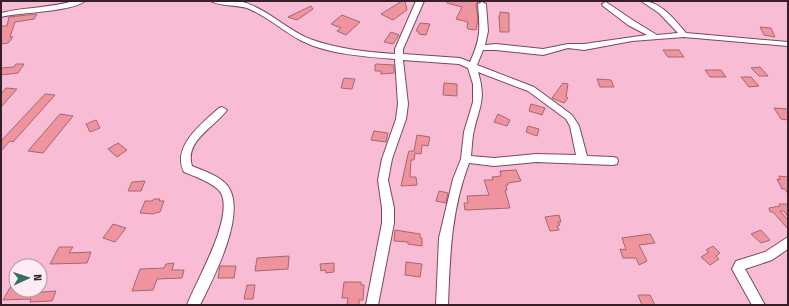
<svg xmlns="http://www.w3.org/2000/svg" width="789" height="306" font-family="'Fira Sans Condensed',sans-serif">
  <rect width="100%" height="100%" fill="#f9bcd5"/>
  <g fill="#ef949f" stroke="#a3686e">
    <path d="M402,1H405L407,10L393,20L381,14Z"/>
    <path d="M447,1H479L476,4L478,19L476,30L468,29L467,27L468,22L456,19L462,7L447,3Z"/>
    <path d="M311,6L313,9L297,20L288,17Z"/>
    <path d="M500,12L509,13V32H500L499,16H500Z"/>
    <path d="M37,14L34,19L15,22L10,37H13L8,43L1,44V29L2,26H7L9,17Z"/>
    <path d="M342,15L360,22L346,35L337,31L341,28L331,24Z"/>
    <path d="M420,23L430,24L426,35L419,34L418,31H416Z"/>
    <path d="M760,27L771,28L775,37L764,35Z"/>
    <path d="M391,32L399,35L393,44L384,42Z"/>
    <path d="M663,50H679L684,57H668Z"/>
    <path d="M16,64H24L18,73L1,75V68L14,67Z"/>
    <path d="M376,64L394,65V73L381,74V71H375V65Z"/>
    <path d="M760,67L768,76H759L751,68Z"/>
    <path d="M705,70H721L726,77H710Z"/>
    <path d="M741,77H751L759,86L749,87Z"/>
    <path d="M344,78L355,79L352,89L341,88Z"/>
    <path d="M597,79L611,80L614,87H600Z"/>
    <path d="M444,83L457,84V96L443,95Z"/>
    <path d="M563,83L568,84L566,97L568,98L564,103L552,98Z"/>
    <path d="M6,88L17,89L1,107V94Z"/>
    <path d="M45,94L55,95L13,142L10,141L1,151V141Z"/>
    <path d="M531,104L545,108L542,115L529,111Z"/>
    <path d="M774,108L788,109V120L781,119Z"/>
    <path d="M60,114L73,116L43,153L28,151Z"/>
    <path d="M498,114L510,120L507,126L494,122Z"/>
    <path d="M96,120L100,128L90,132L86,124Z"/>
    <path d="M528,126L539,129L537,136L526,132Z"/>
    <path d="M374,131L388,133L386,142L371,140Z"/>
    <path d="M417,135L430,137L428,146L422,145L421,154L415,153L414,160H411L410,177H416L417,185L401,186L408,154L409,151H414Z"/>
    <path d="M118,143L127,150L117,157L108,149Z"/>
    <path d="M516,170L521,181L508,183V185H506L507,190H505L510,208L465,210L464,203H468L467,196L489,195L484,180H493L492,177L501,176L500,171Z"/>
    <path d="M779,176L788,177V194L785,189H782L777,179L780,180Z"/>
    <path d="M145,181L141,191H128L132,182Z"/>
    <path d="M439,191L448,193L446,203L436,201Z"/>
    <path d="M154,199H160L159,201H164L160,212L155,213L154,214L140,213L145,201H152Z"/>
    <path d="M779,204H788V217L784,211H780L788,220V229L773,212H770L769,208L780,206Z"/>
    <path d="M559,215L561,222H558L560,225L557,226L559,230L550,231L545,217Z"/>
    <path d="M113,224L126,228L115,242L103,238Z"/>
    <path d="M395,230L420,234V238H422V246L408,244V242L394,241Z"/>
    <path d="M761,230L770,240L761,243L751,234Z"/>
    <path d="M650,234L655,243L639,245L647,261L639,265L636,258H623L620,249L626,250L622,238Z"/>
    <path d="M713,246L720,253L716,256L719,259L710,265L701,257L709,252L706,250Z"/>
    <path d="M59,247H73L69,253L91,252L87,263L50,264Z"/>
    <path d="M289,256L288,269L255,271L257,258Z"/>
    <path d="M406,262L422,264L420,277L405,275Z"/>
    <path d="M174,263L172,270H184L182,278L157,279L153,290L132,291L140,269L164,268L166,264Z"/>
    <path d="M334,263V272L326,273L325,270L321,271L320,264Z"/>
    <path d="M220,266H236L234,278H218Z"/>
    <path d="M16,277V290H31L30,293L56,291L52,301L30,302L31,299L3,300Z"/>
    <path d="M344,282H361V285H364L363,300H359V305H347L348,298H342Z"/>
    <path d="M247,285H255L253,299H244Z"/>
    <path d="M638,295H650L655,305H642Z"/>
  </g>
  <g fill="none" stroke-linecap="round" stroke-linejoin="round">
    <g stroke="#7c485f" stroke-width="2">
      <g id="street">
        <path d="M74,1H85C71,12 21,12 1,17V13C25,7 50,8 74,1Z"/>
        <path d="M211,1C220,1 231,0 239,1C266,7 285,29 310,39C337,49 366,52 395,54V49L416,1H424L403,49V54L460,58L470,62C481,38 480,30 478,4L482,2L486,4L488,31L485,45L496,44L543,49L568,44H584L647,35L628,25L603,6L602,4L606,2L634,21L657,35L678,33L659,13L641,1C661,1 674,19 686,33L788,42V46L684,37L632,41L584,50L568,48L543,55L496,50H483L477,65L534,87L572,115L579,126L587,156L613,157L617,158L618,161L617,164L613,165L536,162L494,166L469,163C451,211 450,254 448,305H436L439,238L453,179L461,159L464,132L473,102V84L468,68L459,64L403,60L408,104L406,119L392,159L388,180L394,208V223L378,305H366L382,223V208L378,180L382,159L396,119L398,104L395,59C367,57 327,54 302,41C283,31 267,16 247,8C237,5 218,6 211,1ZM478,72L528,91L566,119L570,126L576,155L536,154L494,158L471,156C472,147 472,138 474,130C480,105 486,99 478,72Z"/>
        <path d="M222,107L227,110C215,127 184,141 192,166C204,171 223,177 229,188C246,216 213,279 200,305H187C196,281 234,218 221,193C216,184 194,176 184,172C171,147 202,123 219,108Z"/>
        <path d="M788,237V249L772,260L745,269L765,305H752L732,269L736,261L765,252Z"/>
      </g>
    </g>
    <use href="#street" fill="#fff" fill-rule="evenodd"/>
  </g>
  <rect width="789" height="306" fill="none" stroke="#351f28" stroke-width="4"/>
  <g transform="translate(28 278) rotate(87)"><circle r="19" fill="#ffebf3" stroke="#ae99a2"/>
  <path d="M0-3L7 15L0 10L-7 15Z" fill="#327260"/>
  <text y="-6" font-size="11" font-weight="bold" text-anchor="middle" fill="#351f28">N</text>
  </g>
</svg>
